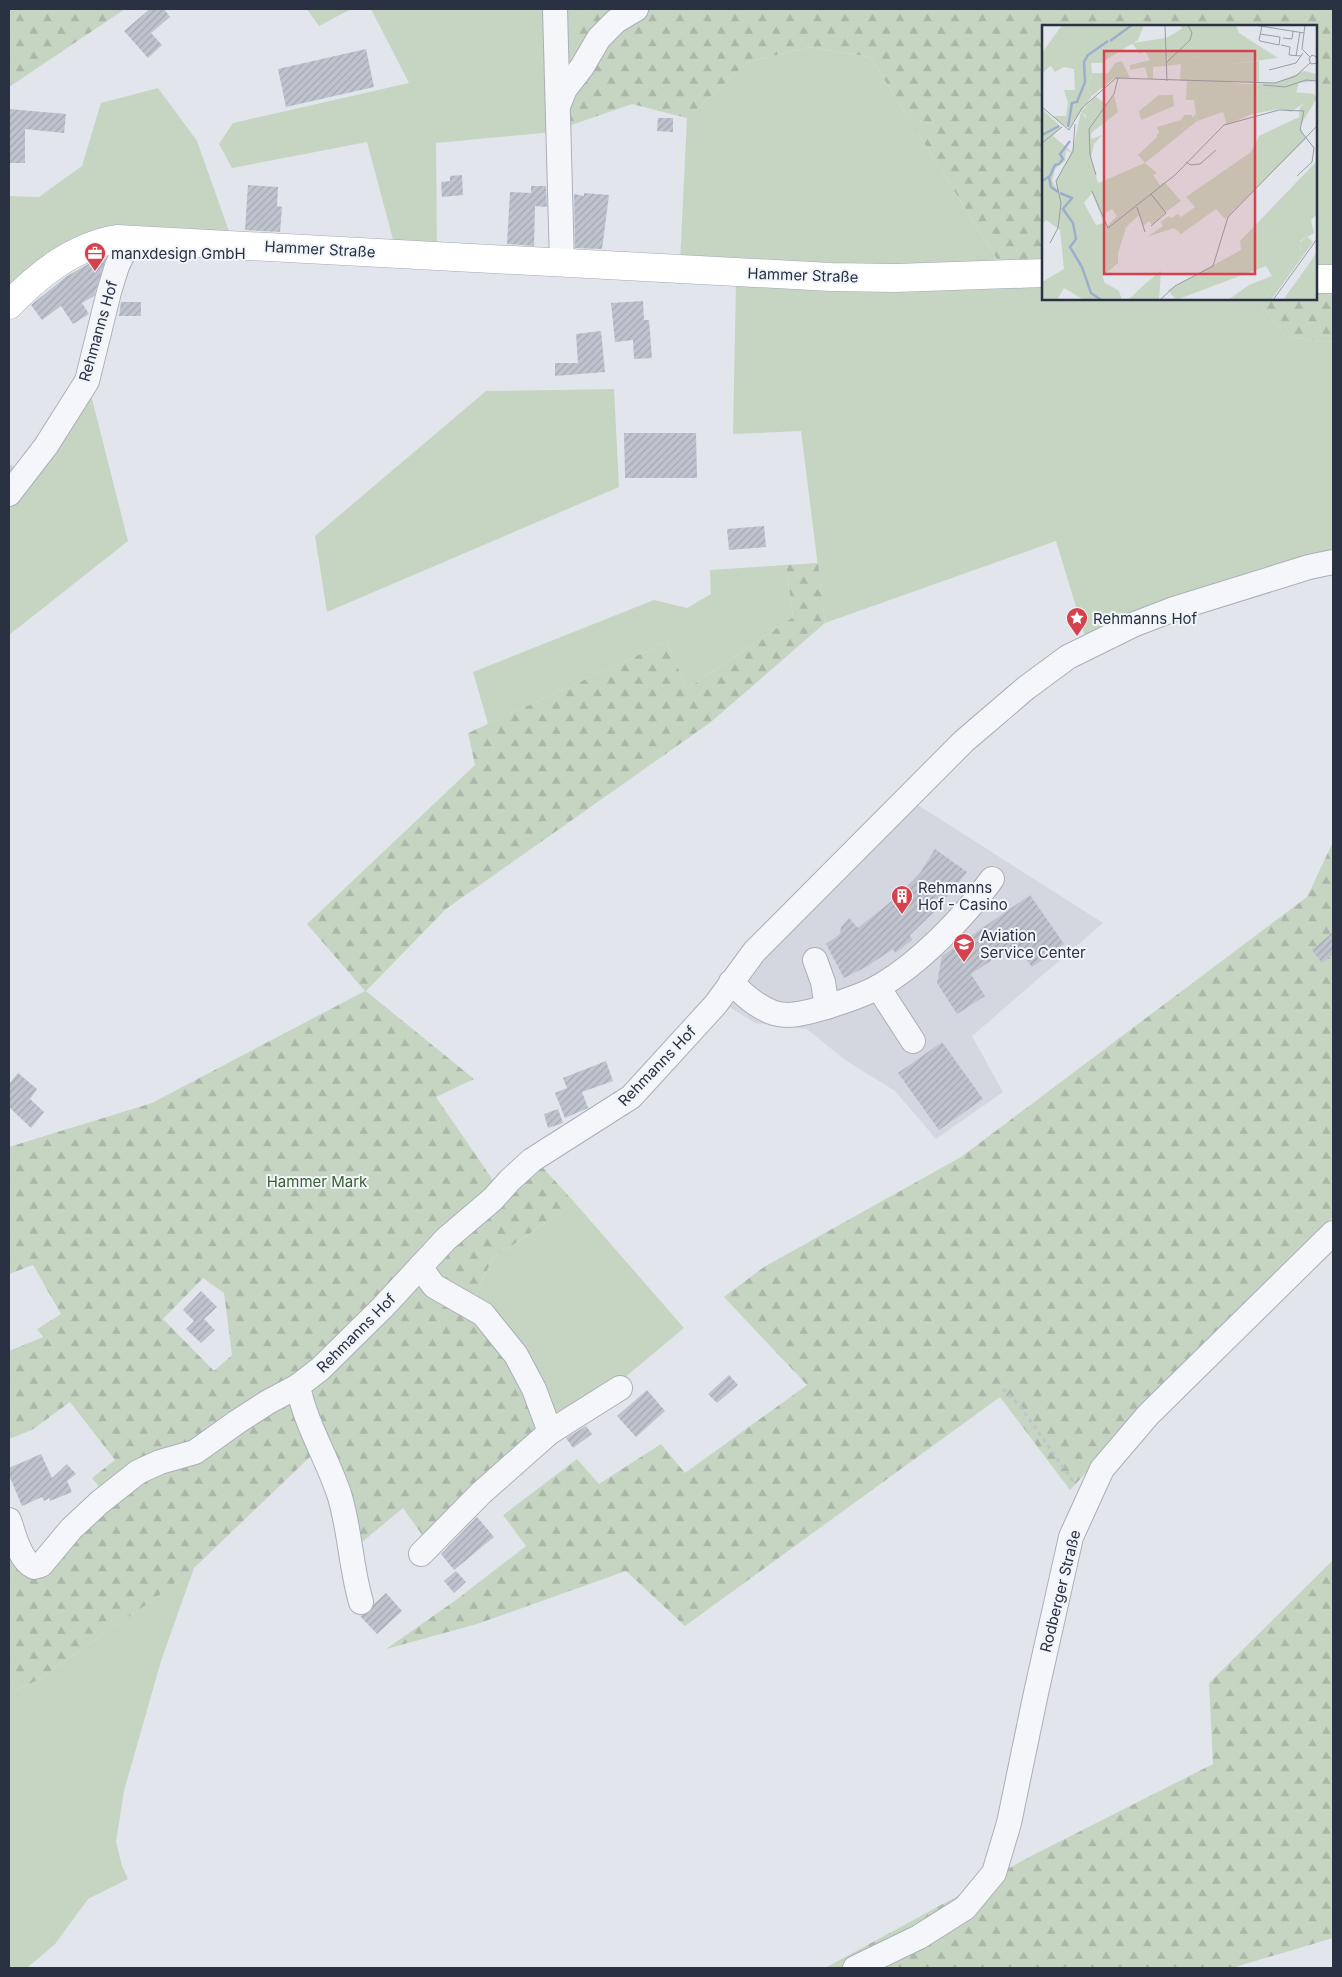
<svg xmlns="http://www.w3.org/2000/svg" width="1342" height="1977" font-family="Inter,sans-serif">
  <defs>
    <pattern id="forest-firs" width="22" height="20" patternUnits="userSpaceOnUse" patternTransform="scale(1.25)"><rect width="22" height="20" fill="#c6d5c2"/><path d="M5 1l3.5 6h-7zM16 11l3.5 6h-7z" fill="#aab7a8"/></pattern>
    <pattern id="building-hatch" width="6" height="6" patternUnits="userSpaceOnUse" patternTransform="scale(1.25)"><rect width="6" height="6" fill="#bec3ce"/><path d="M-1 1l2-2M0 6l6-6M5 7l2-2" fill="none" stroke="#a3a8b2"/></pattern>
  </defs>
  <rect width="100%" height="100%" fill="#e2e5eb"/>
  <path fill="#d4d7e0" d="M910,800L1103,923L972,1036L1003,1092L936,1139L895,1091L845,1060L807,1029L755,1023L723,1003Z"/>
  <g fill="#c6d5c2">
    <path d="M307,9H351L319,26Z"/>
    <path d="M371,9H583L572,25L591,48L553,132L436,143L437,251L395,247L367,142L232,168L219,144L233,123L409,83Z"/>
    <path d="M809,47L870,57L999,262L1043,282V299H1257L1286,337L1333,342V559L1090,653L1056,541L825,623L801,431L733,434L736,281L680,263L687,118L748,62Z"/>
    <path d="M158,88L197,141L231,237L117,231L9,291V196L39,197L82,166L101,103Z"/>
    <path d="M1333,93V278L1316,277V95Z"/>
    <path d="M614,389L619,487L327,612L315,536L486,391Z"/>
    <path d="M90,391L128,541L9,635V464L31,476Z"/>
    <path d="M786,565L793,617L687,689L667,642L488,724L473,672L654,600L687,608L711,594L710,570Z"/>
    <path d="M575,1203L684,1328L617,1384L556,1418L473,1299L493,1258Z"/>
    <path d="M194,1568L161,1661L124,1791L116,1842L122,1866L128,1879L88,1899L55,1944L27,1968H9V1693L36,1681L153,1600Z"/>
  </g>
  <g fill="url(#forest-firs)" fill-rule="evenodd">
    <path d="M9,9H125L9,87Z"/>
    <path d="M583,9H1333V95L1316,96V26H1043V265L999,262L870,57L809,47L748,62L687,118L632,104L560,129L591,49L571,25Z"/>
    <path d="M1316,291H1333V342L1286,337L1257,299H1316Z"/>
    <path d="M818,563L825,623L711,722L446,909L366,991L474,1079L436,1097L501,1192L536,1160L575,1203L493,1258L473,1299L556,1418L428,1543L403,1508L350,1552L313,1454L194,1568L153,1600L36,1681L9,1693V1507L28,1554L33,1562L105,1494L92,1478L115,1460L70,1402L32,1430L9,1439V1351L43,1337L37,1329L61,1314L33,1265L9,1274V1147L152,1103L365,991L307,924L475,765L468,733L667,642L687,689L793,617L786,565ZM203,1278L224,1293L232,1355L214,1371L163,1319Z"/>
    <path d="M1333,842V1217L1231,1317L1070,1490L1000,1397L685,1626L626,1571L477,1624L386,1649L456,1600L526,1546L503,1515L577,1459L599,1484L661,1444L685,1473L807,1385L724,1297L764,1267L961,1157L1307,897Z"/>
    <path d="M1333,1560V1938L1232,1968H825L1033,1855L1213,1764L1209,1683Z"/>
  </g>
  <g fill="url(#building-hatch)">
    <path d="M150,9H164L170,17L151,33L162,45L148,58L124,31Z"/>
    <path d="M366,49L374,87L286,107L278,69Z"/>
    <path d="M9,109L66,114L64,133L25,129V163H9Z"/>
    <path d="M658,118H673V132L657,131Z"/>
    <path d="M462,175L463,195L442,197L441,182L450,181V176Z"/>
    <path d="M248,185L278,187L277,206L282,207L280,232L245,230Z"/>
    <path d="M531,186H546L547,207L535,206L534,246L507,244L510,192L531,193Z"/>
    <path d="M584,193L609,195L602,249L575,248L574,194L584,196Z"/>
    <path d="M106,258L94,296L82,303L89,314L73,324L61,306L42,320L31,305L67,276L92,262Z"/>
    <path d="M643,301L644,320H649L652,358L634,359L633,340L615,342L611,303Z"/>
    <path d="M121,302H141V316H119Z"/>
    <path d="M601,331L605,372L555,376V363H578L576,334Z"/>
    <path d="M624,433H696L697,478H625Z"/>
    <path d="M764,526L766,547L729,550L727,529Z"/>
    <path d="M935,849L967,872L937,909L910,935L912,940L895,953L893,949L866,967L844,978L826,944L840,934L841,927L849,918L858,928L898,896L920,873Z"/>
    <path d="M1030,895L1064,944L1032,967L1016,944L971,974L985,996L957,1014L937,983L942,956Z"/>
    <path d="M1333,932V954L1322,963L1312,950Z"/>
    <path d="M942,1042L983,1099L939,1130L898,1073Z"/>
    <path d="M606,1061L613,1081L582,1092L588,1108L565,1118L555,1093L567,1088L563,1078Z"/>
    <path d="M18,1073L37,1089L30,1099L44,1112L31,1128L9,1107V1084Z"/>
    <path d="M558,1109L563,1123L548,1128L544,1114Z"/>
    <path d="M201,1291L217,1307L204,1319L215,1330L201,1343L186,1329L194,1321L183,1310Z"/>
    <path d="M729,1375L738,1385L717,1403L708,1394Z"/>
    <path d="M647,1390L665,1411L636,1437L617,1416Z"/>
    <path d="M586,1426L592,1434L573,1448L566,1438Z"/>
    <path d="M41,1454L52,1478L67,1464L76,1474L67,1481L72,1492L50,1501L49,1498L44,1501L42,1497L22,1506L9,1475V1468Z"/>
    <path d="M477,1517L494,1537L454,1570L441,1554Z"/>
    <path d="M456,1571L466,1582L454,1593L444,1581Z"/>
    <path d="M386,1593L402,1611L377,1634L360,1616L370,1612L374,1604Z"/>
  </g>
  <g fill="none" stroke-linecap="round" stroke-linejoin="round">
    <g stroke="#aaafb9" stroke-width="26">
      <g id="minor">
        <path d="M555,9L562,263"/>
        <path d="M558,106L565,89L582,67L599,38L616,21L636,9"/>
        <path d="M9,494L46,446L87,381L109,292L117,266L130,239"/>
        <path d="M815,960L823,982L827,1007"/>
        <path d="M731,982C744,995 757,1007 774,1013C790,1018 808,1012 823,1008C842,1002 863,996 880,986C921,962 964,917 992,879"/>
        <path d="M878,987L913,1041"/>
        <path d="M420,1267L434,1286L483,1314L516,1355L534,1389L550,1432L481,1493L421,1554"/>
        <path d="M298,1386C306,1426 328,1459 340,1497C350,1531 351,1568 361,1602"/>
        <path d="M550,1432L620,1388"/>
        <path d="M9,1520C14,1534 19,1560 34,1567L41,1565L71,1529L100,1502L138,1472L160,1462L195,1452L237,1422L268,1402L298,1386L320,1369L383,1307L446,1239L493,1199L510,1180L532,1160L631,1097L716,1004L754,952L964,741L1026,688L1068,657L1135,624L1174,609L1309,567L1333,562"/>
        <path d="M855,1968L919,1937L965,1908L994,1873L1009,1823L1036,1693L1071,1537L1102,1469L1148,1415L1333,1233"/>
      </g>
    </g>
    <g stroke="#a0a8b7" stroke-width="29">
      <g id="major">
        <path d="M1316,279H1333"/>
        <path d="M9,305C39,274 74,246 117,239L831,277L896,278L1043,273"/>
      </g>
    </g>
    <g stroke="#c0c3ca" stroke-width="3" stroke-dasharray="4 4" stroke-linecap="butt">
      <path d="M1332,1111L1333,1112"/>
      <path d="M1003,1389L1020,1406L1075,1484"/>
    </g>
    <use href="#minor" stroke="#f5f6f9" stroke-width="24"/>
    <use href="#major" stroke="#fff" stroke-width="28"/>
  </g>
  <defs>
    <g id="office-pin" transform="scale(1.125)"><path d="M0 17L-7.5 6A9.5 9.5 0 1 1 7.5 6Z" fill="#d4424d" stroke="#f1f4f8"/><path d="M-6-3h4V-5.5h4V-3h4V5H-6ZM-1-4.5V-3h2v-1.5ZM-6 0V1H6V0Z" fill="#fff"/></g>
    <g id="sight-pin" transform="scale(1.125)"><path d="M0 17L-7.5 6A9.5 9.5 0 1 1 7.5 6Z" fill="#d4424d" stroke="#f1f4f8"/><path d="M0-6L1.8-2.2L6-1.7L2.9 1.2L3.7 5.4L0 3.3L-3.7 5.4L-2.9 1.2L-6-1.7L-1.8-2.2Z" fill="#fff"/></g>
    <g id="building-pin" transform="scale(1.125)"><path d="M0 17L-7.5 6A9.5 9.5 0 1 1 7.5 6Z" fill="#d4424d" stroke="#f1f4f8"/><path d="M-4-6H4V6H1V3H-1V6H-4ZM-2.5-4.3h1.7v1.8h-1.7ZM.8-4.3h1.7v1.8H.8ZM-2.5-1h1.7V.8h-1.7ZM.8-1h1.7V.8H.8Z" fill="#fff"/></g>
    <g id="university-pin" transform="scale(1.125)"><path d="M0 17L-7.5 6A9.5 9.5 0 1 1 7.5 6Z" fill="#d4424d" stroke="#f1f4f8"/><path d="M0-5L7-2L0 1L-7-2ZM-4 1L0 2.5L4 1V4Q0 6-4 4Z" fill="#fff"/></g>
  </defs>
  <g fill-rule="evenodd">
    <use href="#office-pin" x="95" y="253"/>
    <use href="#sight-pin" x="1077" y="618"/>
    <use href="#building-pin" x="902" y="896"/>
    <use href="#university-pin" x="964" y="944"/>
  </g>
  <g text-anchor="middle" dominant-baseline="central" stroke-width="4" stroke-linejoin="round" paint-order="stroke">
    <g font-size="15" fill="#293143" stroke="#f1f4f8">
      <text transform="translate(320 249) rotate(3)">Hammer Straße</text>
      <text transform="translate(803 275) rotate(2)">Hammer Straße</text>
      <text transform="translate(98 331) rotate(-74)">Rehmanns Hof</text>
      <text transform="translate(657 1066) rotate(-46)">Rehmanns Hof</text>
      <text transform="translate(356 1333) rotate(-45)">Rehmanns Hof</text>
      <text transform="translate(1060 1591) rotate(-76)">Rodberger Straße</text>
    </g>
    <g font-size="15" fill="#293143" stroke="#f1f4f8" text-anchor="start">
      <text x="111" y="253">manxdesign GmbH</text>
      <text x="1093" y="618">Rehmanns Hof</text>
      <text x="918" y="887">Rehmanns<tspan x="918" dy="17">Hof - Casino</tspan></text>
      <text x="980" y="935">Aviation<tspan x="980" dy="17">Service Center</tspan></text>
    </g>
    <g font-size="15" fill="#3a6035" stroke="#f1f4f8">
      <text x="317" y="1181">Hammer Mark</text>
    </g>
  </g>
  <g transform="translate(1042 25)">
    <rect width="275" height="275" fill="#e2e5eb"/>
    <path d="M20,0H49L0,49V28ZM141,3L146,11L126,29L124,41L111,42V54H106L103,42L88,45V40L108,35L103,26L98,29L90,18L124,13ZM153,31L160,32L174,56L203,59L207,64L263,68L265,76L249,87L237,84L210,89L185,100L181,87L155,96L152,75H144L145,56H138L139,39ZM80,36L88,53H72L50,71L45,63L50,48H66L73,38ZM217,36V58L202,57L190,39ZM72,70L76,87L48,109L44,91L39,87L53,71L65,80ZM117,70H131L132,81L99,95L97,86ZM142,90H150L151,96L139,104L137,99L117,108L115,102L139,95ZM127,162L139,176L125,186L115,172ZM84,203L76,228V238L61,251L55,221ZM265,212L271,217L229,275H222L259,229L258,217ZM119,246L117,275H86L104,258Z" fill="#c6d5c2"/>
    <path d="M49,0H102L96,15L59,38H49L50,48L45,63L50,71L27,103L10,91H24L26,78L22,65H33L32,44L22,42L13,47L7,38ZM138,0H194L197,8L236,33L190,39L202,57L174,56L160,32L153,31L139,39L125,41L126,29L145,11ZM262,46L274,49L275,56L257,58L254,68L207,64L203,59L233,58ZM263,68L272,69L275,73L258,101L264,114L183,194L174,184L139,209L132,203L105,212L121,201L119,197L127,191L129,193L136,189L139,192L153,182L144,172L209,127L217,111L257,92L258,83L264,76ZM0,84L19,102L11,111L30,127L39,87L50,100L49,114L60,110L52,119L49,133L56,158L103,138L96,130L115,112V109L137,98L140,104L154,89L155,96L103,138L115,148L111,150L118,160L122,157L127,162L115,172L125,186L110,200L107,196L101,201L97,190L79,207L55,221L62,257L77,266L80,275H42L22,263L15,275H0V257L22,244L18,205L4,195L0,200ZM24,125L29,128L14,156L15,164L10,156L13,144L23,136ZM50,168L62,198L54,200L42,178ZM70,184L75,191L65,201L60,190ZM275,136V189L269,195L272,208L258,216L259,229L222,275H186L207,260L230,251L224,241L134,275L126,265L199,225L198,216ZM275,226V275H241L269,236Z" fill="#c6d5c2" fill-rule="evenodd"/>
    <path fill="none" stroke="#9bafcc" stroke-width="2.5" d="M68,16L90,0M26,102L30,78L35,77L43,57L42,37L46,30L66,16M0,110L17,101M7,152L9,162L16,167M0,156L8,151L13,140L17,139L21,134L18,129L28,116M18,168L30,173L21,184L31,198L34,214L28,222L40,242L49,268L59,275"/>
    <path fill="none" stroke="#989da8" stroke-width="1" d="M123,0L125,56M212,0L262,8M263,0L260,24L268,32M218,9L238,12L237,20L218,16L217,15L220,1M241,13L250,14L251,6M239,20L248,22L247,30L259,31M254,31L258,7M275,32L270,30L267,34L269,39L275,38M125,37L148,15L150,8L146,0M227,45L254,38L261,28M221,60L243,62L264,55L275,56M0,82L27,105L40,83L74,53L233,58L254,51L268,38M0,118L20,102M144,137L149,140L158,139L174,125M54,150L48,130L47,104L72,69L76,53M50,166L66,203L133,150L182,100L237,85L262,86L258,105L272,123L270,137L255,151M109,169L124,188L109,201M95,182L103,207M8,218L16,203L19,178L14,156L31,126L33,99M118,275L133,261L171,241L186,192L275,101M231,275L275,214"/>
    <path fill="#d4424d" fill-opacity="0.15" stroke="#d4424d" stroke-width="2.5" d="M62,26H213V249H62Z"/>
    <rect width="275" height="275" fill="none" stroke="#293143" stroke-width="2.5"/>
  </g>
  <rect width="1342" height="1977" fill="none" stroke="#293143" stroke-width="20"/>
</svg>
